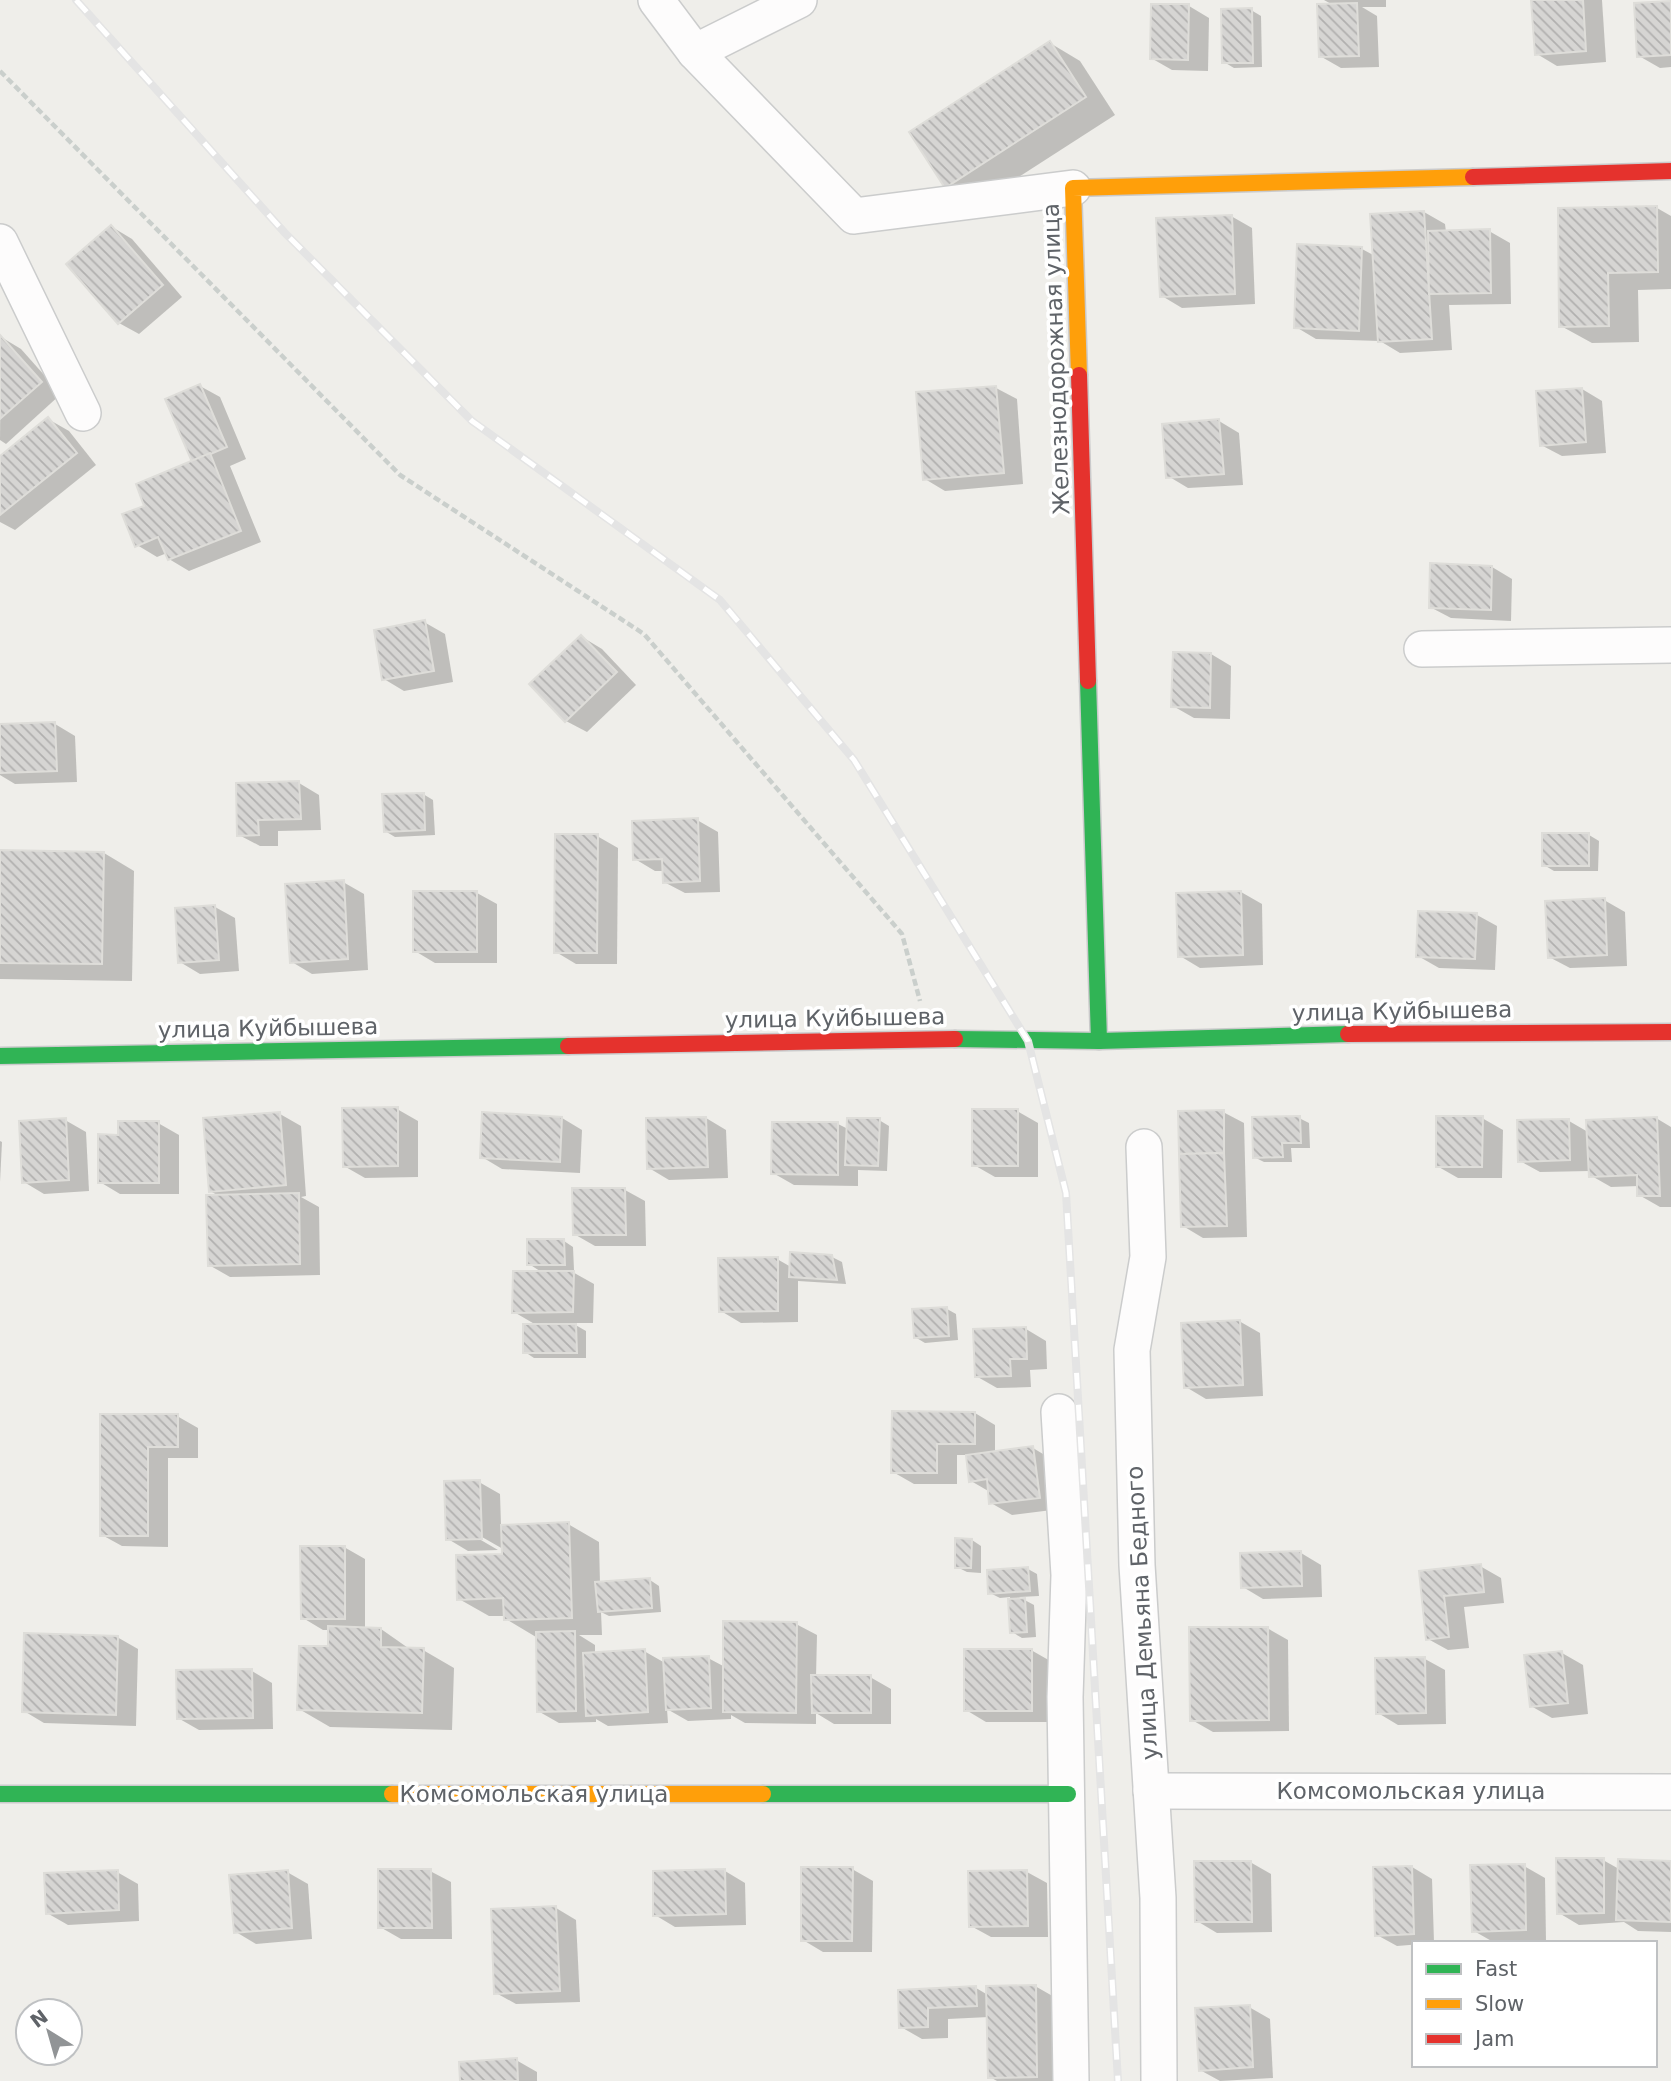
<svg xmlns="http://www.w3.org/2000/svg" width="1671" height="2081" font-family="'DejaVu Sans',sans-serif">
  <defs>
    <pattern id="building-back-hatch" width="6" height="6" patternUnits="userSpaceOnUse" patternTransform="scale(1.75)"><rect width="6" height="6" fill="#d6d5d3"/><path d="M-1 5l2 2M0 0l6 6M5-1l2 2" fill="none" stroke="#b1b0af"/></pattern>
  </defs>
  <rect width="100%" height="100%" fill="#efeeea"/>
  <g fill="#0003">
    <path d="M1324,0H1386V7H1362L1377,16L1379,67L1341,68L1320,56L1333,5Z"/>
    <path d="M1533,0H1602L1606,62L1557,66L1537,54Z"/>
    <path d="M1671,3V67L1660,68L1639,56Z"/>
    <path d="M1189,6L1209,18L1208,71L1172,70L1151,58Z"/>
    <path d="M1251,10L1261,16L1262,67L1234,68L1224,62Z"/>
    <path d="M1050,43L1080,61L1115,115L977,204L946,187Z"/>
    <path d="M1657,208L1671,216V289L1638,290L1639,342L1592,343L1561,326Z"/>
    <path d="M1424,212L1445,224L1446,232L1489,231L1510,243L1511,304L1449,305L1452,350L1400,353L1380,341L1316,339L1296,327L1362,249L1375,256Z"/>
    <path d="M1231,216L1252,228L1255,304L1182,308L1162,296Z"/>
    <path d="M112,227L132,239L182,297L139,334L119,323Z"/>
    <path d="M1,337L21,349L61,394L6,444L0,440Z"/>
    <path d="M200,386L220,397L246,459L230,466L261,542L189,571L169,559L167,553L157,557L137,545L146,507L194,463Z"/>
    <path d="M996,388L1017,399L1023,484L945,491L925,479Z"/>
    <path d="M1582,389L1602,401L1606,453L1562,456L1541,445Z"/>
    <path d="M48,419L69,431L96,465L15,530L0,522V458Z"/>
    <path d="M1219,421L1239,433L1243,485L1188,488L1168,476Z"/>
    <path d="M1492,567L1512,579L1511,621L1451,618L1430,607Z"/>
    <path d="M424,622L445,634L453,682L404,691L384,679Z"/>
    <path d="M582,637L602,649L636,685L587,732L566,721Z"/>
    <path d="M1211,654L1231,666L1230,719L1194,718L1173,706Z"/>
    <path d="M55,724L75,736L77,782L15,784L0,775V726Z"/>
    <path d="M299,783L319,795L321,830L278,831V846H260L239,835Z"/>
    <path d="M423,794L433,800L435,835L395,837L385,831Z"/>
    <path d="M697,820L718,832L720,892L685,893L664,882V871H655L635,859Z"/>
    <path d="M1589,835L1599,841L1598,871H1554L1544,865Z"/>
    <path d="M597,836L618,848L617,964H576L556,952Z"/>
    <path d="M0,852L104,853L134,871L132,981L0,979Z"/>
    <path d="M343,882L364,894L368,970L312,974L292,962Z"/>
    <path d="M1241,892L1262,904L1263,965L1200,968L1180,956L1178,894Z"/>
    <path d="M477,893L497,904V963H435L415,951Z"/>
    <path d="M1604,900L1625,912L1627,966L1570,968L1549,957Z"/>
    <path d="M215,907L235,918L239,971L200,974L180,962Z"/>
    <path d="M1477,915L1497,926L1495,970L1439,968L1418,956Z"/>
    <path d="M397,1109L418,1121V1177L365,1178L344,1166Z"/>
    <path d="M1017,1111L1038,1123V1177H995L974,1165Z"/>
    <path d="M1223,1112L1244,1123L1247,1237L1203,1238L1183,1226Z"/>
    <path d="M280,1114L301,1126L306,1196L301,1197L319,1207L320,1275L230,1277L209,1265L219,1196L210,1191Z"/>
    <path d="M562,1118L582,1130L580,1173L502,1169L482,1157Z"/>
    <path d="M706,1118L726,1130L728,1178L669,1180L649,1168Z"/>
    <path d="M1299,1118L1309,1123L1310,1148H1291L1292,1162H1264L1254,1157Z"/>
    <path d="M1482,1118L1503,1130L1502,1178H1458L1437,1166Z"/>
    <path d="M1656,1118L1671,1127V1207H1660L1639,1195V1186L1611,1187L1590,1175V1171L1540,1172L1520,1161L1569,1121L1588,1132Z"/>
    <path d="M65,1120L86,1132L89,1191L44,1194L24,1182Z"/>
    <path d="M879,1120L889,1126L887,1171L858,1170V1186L794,1185L773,1173L838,1124L848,1129Z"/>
    <path d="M158,1123L179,1135V1194H120L100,1182L120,1136Z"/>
    <path d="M0,1141L2,1142L0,1182Z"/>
    <path d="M625,1190L645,1201L646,1246H595L574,1234Z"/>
    <path d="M564,1241L573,1247L574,1270H569L594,1284L593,1323H572L586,1331V1358H534L525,1352L538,1326L514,1312L543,1273L529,1264Z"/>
    <path d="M832,1257L842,1262L846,1284L798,1281V1322L741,1323L721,1311L777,1259L791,1267Z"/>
    <path d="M947,1309L956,1314L958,1340L925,1343L915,1337Z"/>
    <path d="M1239,1321L1260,1333L1263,1396L1206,1399L1186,1387Z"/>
    <path d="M1026,1329L1046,1341L1047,1369L1030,1370L1031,1387L997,1388L976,1376Z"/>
    <path d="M975,1413L995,1425V1453L1033,1448L1053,1460L1060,1509L1012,1515L991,1503L990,1492L971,1481L967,1455H957V1484H914L893,1472Z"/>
    <path d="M102,1416H177L198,1428V1458H168V1547L122,1546L102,1535Z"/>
    <path d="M479,1482L500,1494L501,1526L568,1524L599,1542L600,1584L650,1580L659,1586L661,1612L609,1616L601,1612L602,1635H579L595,1645V1654L644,1651L665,1663L708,1658L725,1667L796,1624L817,1635L816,1677H870L891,1689V1724H834L816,1713V1724L745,1723L731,1715V1719L688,1721L667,1709L668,1723L608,1726L596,1719V1722L559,1723L538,1711L536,1637L506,1619V1616H489L459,1599L503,1556V1549L475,1533L474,1536L498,1550L468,1551L448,1539Z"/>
    <path d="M972,1540L981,1546V1573L967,1572L957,1567Z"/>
    <path d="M344,1547L365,1559V1629H381L411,1650H423L454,1668L452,1730L330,1727L299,1709L330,1648V1630H323L303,1618Z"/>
    <path d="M1301,1553L1321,1565L1322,1597L1263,1599L1243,1587Z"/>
    <path d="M1480,1566L1501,1578L1504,1603L1464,1607L1469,1648L1448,1650L1428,1639L1421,1573Z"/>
    <path d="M1028,1569L1037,1574L1039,1596L1019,1597L1034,1605L1036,1637L1022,1638L1012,1632L1010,1597L1000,1598L990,1593Z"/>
    <path d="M1267,1628L1288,1640L1289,1731L1213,1732L1192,1720Z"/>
    <path d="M117,1637L138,1649L136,1726L44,1723L24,1711Z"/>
    <path d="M1031,1650L1052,1662V1722H986L966,1710Z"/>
    <path d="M1562,1653L1583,1665L1588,1714L1552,1718L1531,1706Z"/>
    <path d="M1425,1659L1445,1670L1446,1724L1398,1725L1378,1713Z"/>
    <path d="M252,1671L272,1683L273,1729L199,1730L178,1718Z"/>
    <path d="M1603,1860L1619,1869L1671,1863V1932L1638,1931L1624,1922L1579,1925L1559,1913Z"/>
    <path d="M1250,1862L1271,1874L1272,1932L1217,1933L1197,1921Z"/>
    <path d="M1524,1866L1545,1878L1546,1941L1495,1943L1474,1931Z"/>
    <path d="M1412,1867L1432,1879L1434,1943L1397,1946L1377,1935Z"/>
    <path d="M852,1869L873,1881L872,1952H823L803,1940Z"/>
    <path d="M430,1871L451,1882L452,1939H401L380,1927Z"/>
    <path d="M725,1871L745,1883L746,1925L675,1927L655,1915Z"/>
    <path d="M117,1872L138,1884L139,1921L68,1925L47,1913Z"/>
    <path d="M287,1872L308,1884L312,1939L256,1944L236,1932Z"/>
    <path d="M1027,1872L1047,1883L1048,1937H991L971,1926Z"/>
    <path d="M556,1908L576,1920L580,2002L516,2004L496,1993Z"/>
    <path d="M1035,1986L1056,1998L1057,2081H997L990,2077L989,2017L948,2019V2038L922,2039L901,2027L899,1992L976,1988L988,1995Z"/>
    <path d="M1249,2007L1270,2019L1273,2078L1220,2081L1200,2070Z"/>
    <path d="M516,2060L537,2072V2081H462Z"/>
  </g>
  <g fill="url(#building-back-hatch)" stroke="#deddd9" stroke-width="2">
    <path d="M1531,0H1583L1586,51L1535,55Z"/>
    <path d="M1671,1V55L1637,57L1634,3Z"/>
    <path d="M1357,3L1359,56L1319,57L1317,4Z"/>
    <path d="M1151,4H1189L1188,60L1150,59Z"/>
    <path d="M1252,8L1253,63H1222L1221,9Z"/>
    <path d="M1050,41L1086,97L945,188L909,132Z"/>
    <path d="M1657,206L1658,272L1608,273L1609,326L1559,327L1558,208Z"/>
    <path d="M1424,211L1432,339L1378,342L1370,214Z"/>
    <path d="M1232,215L1235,294L1160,297L1156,218Z"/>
    <path d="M111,225L163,285L118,324L66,264Z"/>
    <path d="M1490,229L1491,293L1429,294L1428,231Z"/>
    <path d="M1297,244L1362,247L1359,331L1294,328Z"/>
    <path d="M0,335L42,382L0,419Z"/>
    <path d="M200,384L227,447L192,462L165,399Z"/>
    <path d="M996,386L1004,473L923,480L916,392Z"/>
    <path d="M1582,388L1586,442L1540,446L1536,391Z"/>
    <path d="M48,417L77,453L0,515V456Z"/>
    <path d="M1219,419L1224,474L1166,478L1162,424Z"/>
    <path d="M210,453L241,531L168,560L158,537L135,547L122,514L144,506L136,484Z"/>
    <path d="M1430,563L1492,566L1491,610L1429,608Z"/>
    <path d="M425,620L434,671L382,680L374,630Z"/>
    <path d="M581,635L617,672L565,722L529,684Z"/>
    <path d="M1173,652L1211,653L1210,708L1171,707Z"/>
    <path d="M55,722L57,771L0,773V724Z"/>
    <path d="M299,781L301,819L258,820L259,835L237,836L236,783Z"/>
    <path d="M424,793L425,830L384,832L382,794Z"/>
    <path d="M698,818L700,881L663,883L662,859L633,860L632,821Z"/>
    <rect x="1542" y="833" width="47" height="33"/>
    <path d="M555,834H598L597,953H554Z"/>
    <path d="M0,850L104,852L102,964L0,963Z"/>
    <path d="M344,880L348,959L290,963L285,884Z"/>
    <rect x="413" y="891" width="64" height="61"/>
    <path d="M1241,891L1243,955L1178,957L1176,893Z"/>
    <path d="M1605,898L1607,955L1548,958L1545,901Z"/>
    <path d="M215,905L219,960L178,963L175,908Z"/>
    <path d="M1418,911L1477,913L1475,959L1416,957Z"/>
    <path d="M398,1107V1166L343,1167L342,1108Z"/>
    <rect x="972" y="1109" width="46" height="57"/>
    <path d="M1224,1110V1153L1179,1154L1178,1111Z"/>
    <path d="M280,1112L286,1185L209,1192L203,1118Z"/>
    <path d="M482,1112L562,1117L560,1162L480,1158Z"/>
    <path d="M1300,1116L1301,1143H1282L1283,1157L1253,1158L1252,1117Z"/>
    <path d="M1436,1116H1483L1482,1167H1436Z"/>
    <path d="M706,1117L708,1167L647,1169L646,1118Z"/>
    <path d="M1657,1117L1660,1196H1637V1175L1589,1177L1586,1120Z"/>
    <path d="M66,1118L69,1180L22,1183L19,1121Z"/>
    <path d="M847,1118H880L878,1166L845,1165Z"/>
    <path d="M1569,1119L1570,1160L1518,1162L1517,1120Z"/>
    <path d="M118,1121H159V1183H98V1134L118,1135Z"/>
    <path d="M772,1122H838V1175L771,1174Z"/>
    <path d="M1224,1153L1227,1226L1181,1227L1179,1154Z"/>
    <path d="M572,1188H625L626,1235H573Z"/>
    <path d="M299,1193L300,1264L208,1266L206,1195Z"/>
    <path d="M527,1239H564L565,1265H527Z"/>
    <path d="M790,1252L832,1255L837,1280L789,1277Z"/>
    <path d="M778,1257V1311L719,1312L718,1258Z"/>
    <path d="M513,1271H574L573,1312L512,1313Z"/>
    <path d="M947,1307L949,1336L914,1338L912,1309Z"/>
    <path d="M1240,1320L1243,1385L1184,1388L1181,1323Z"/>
    <path d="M523,1324H576L577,1353H523Z"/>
    <path d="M1026,1327L1027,1359H1010L1011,1376L975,1377L973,1329Z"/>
    <path d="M892,1411L975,1412V1444H937V1473H891Z"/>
    <path d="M100,1414H178V1447H148V1536H100Z"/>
    <path d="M1033,1446L1040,1498L989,1504L987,1479L969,1482L966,1455Z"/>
    <path d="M480,1480L482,1539L446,1540L444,1481Z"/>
    <path d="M569,1522L572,1618L504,1620L503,1598L457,1600L456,1555L502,1554L501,1525Z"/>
    <path d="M955,1538L972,1539L971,1568H955Z"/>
    <path d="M300,1546H345V1619H301Z"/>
    <path d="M1301,1551L1302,1586L1241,1588L1240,1553Z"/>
    <path d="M1481,1564L1484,1592L1444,1596L1449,1637L1426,1640L1419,1571Z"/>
    <path d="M1028,1567L1030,1591L988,1594L987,1570Z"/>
    <path d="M650,1578L652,1608L598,1612L595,1582Z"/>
    <path d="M1025,1598L1027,1632L1010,1633L1008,1599Z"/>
    <path d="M723,1621L797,1622L796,1713L723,1712Z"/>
    <path d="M328,1626L381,1628V1647L424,1648L422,1713L297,1710L299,1646H328Z"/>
    <path d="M1189,1627H1268L1269,1720L1190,1721Z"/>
    <path d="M575,1631L576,1711L537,1712L536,1632Z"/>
    <path d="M24,1633L118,1636L116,1715L22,1712Z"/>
    <path d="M645,1649L648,1712L586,1716L583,1653Z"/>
    <rect x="964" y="1649" width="68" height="62"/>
    <path d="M1562,1651L1568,1703L1530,1707L1524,1655Z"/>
    <path d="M709,1656L711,1708L666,1710L663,1658Z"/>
    <path d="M1425,1657L1426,1713L1376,1714L1375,1658Z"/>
    <path d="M252,1669L253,1718L177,1719L176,1670Z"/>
    <path d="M811,1675H871V1713H812Z"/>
    <path d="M1556,1858H1604V1913L1557,1914Z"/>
    <path d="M1618,1859L1671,1861V1922L1616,1920Z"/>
    <path d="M1194,1861H1251L1252,1922H1195Z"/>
    <path d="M1525,1864L1526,1930L1472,1932L1470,1865Z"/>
    <path d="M1412,1866L1414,1934L1375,1936L1373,1867Z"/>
    <path d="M801,1867H853L852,1941H801Z"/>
    <path d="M378,1869H431L432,1928H378Z"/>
    <path d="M725,1869L726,1914L653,1916V1871Z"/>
    <path d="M118,1870L119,1910L46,1914L44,1873Z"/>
    <path d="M288,1870L292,1928L234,1933L229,1875Z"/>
    <path d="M1027,1870L1028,1926L969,1927L968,1871Z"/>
    <path d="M556,1906L560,1991L494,1994L491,1909Z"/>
    <path d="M1036,1985L1037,2077L988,2078L986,1986Z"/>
    <path d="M976,1986L977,2006L928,2008V2027L899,2028L898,1990Z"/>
    <path d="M1250,2005L1253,2067L1199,2071L1195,2008Z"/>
    <path d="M517,2058L518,2081H460L459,2062Z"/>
  </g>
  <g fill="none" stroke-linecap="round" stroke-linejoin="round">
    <g stroke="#cbcccc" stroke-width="38">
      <g id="street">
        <path d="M656,0L695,52"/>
        <path d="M799,0L695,52L854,216L1073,188"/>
        <path d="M0,242L83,413"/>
        <path d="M1422,649L1671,645"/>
        <path d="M1144,1147L1148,1257L1132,1350L1137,1565L1158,1898L1159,2081"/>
        <path d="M1059,1412L1069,1575L1065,1697L1071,2081"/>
        <path d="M1151,1791L1671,1792"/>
      </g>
    </g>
    <g stroke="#cacacb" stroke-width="19">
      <g id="fast">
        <path d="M1088,681L1099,1041"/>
        <path d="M955,1039L1099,1041L1348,1034"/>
        <path d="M0,1056L568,1046"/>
        <path d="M0,1794H392"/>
        <path d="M763,1794H1068"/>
      </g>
    </g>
    <g stroke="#cacacb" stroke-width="19">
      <g id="slow">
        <path d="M1079,375L1073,188L1473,177"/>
        <path d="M392,1794H763"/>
      </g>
    </g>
    <g stroke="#cacacb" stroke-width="19">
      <g id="jam">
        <path d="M1473,177L1671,171"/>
        <path d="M1079,375L1088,681"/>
        <path d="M1348,1034L1671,1032"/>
        <path d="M568,1046L955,1039"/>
      </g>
    </g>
    <path stroke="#cacfcc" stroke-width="4.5" stroke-dasharray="7 3.5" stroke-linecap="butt" d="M0,71L400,475L644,634L902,934L920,1001"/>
    <use href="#street" stroke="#fdfcfc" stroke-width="35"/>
    <use href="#fast" stroke="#30b455" stroke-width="16"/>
    <use href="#slow" stroke="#ff9f0a" stroke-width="16"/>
    <use href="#jam" stroke="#e5322d" stroke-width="16"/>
    <g stroke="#e4e4e4" stroke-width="8">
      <path id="rail" d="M76,0L285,233L472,421L720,600L854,760L1028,1041L1066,1193L1118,2081"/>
    </g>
    <use href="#rail" stroke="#fff" stroke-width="5" stroke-dasharray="16" stroke-linecap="butt"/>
  </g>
  <g text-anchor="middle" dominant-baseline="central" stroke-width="7" stroke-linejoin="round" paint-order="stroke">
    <g font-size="23" fill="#5f6368" stroke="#fff">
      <text transform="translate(1056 359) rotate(-92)">Железнодорожная улица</text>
      <text transform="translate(1402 1011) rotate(-1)">улица Куйбышева</text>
      <text transform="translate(835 1018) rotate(-1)">улица Куйбышева</text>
      <text transform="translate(268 1028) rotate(-1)">улица Куйбышева</text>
      <text transform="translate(1142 1613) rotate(-93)">улица Демьяна Бедного</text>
      <text x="1411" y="1791">Комсомольская улица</text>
      <text x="534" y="1794">Комсомольская улица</text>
    </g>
  </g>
  <rect x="1412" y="1941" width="245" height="126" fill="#ffffff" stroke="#bfc1c3" stroke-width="2"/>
  <rect x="1426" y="1964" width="35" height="10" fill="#30b455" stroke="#bfc1c3" stroke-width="2"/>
  <text x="1475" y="1976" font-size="21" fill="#5f6368">Fast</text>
  <rect x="1426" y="1999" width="35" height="10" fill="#ff9f0a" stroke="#bfc1c3" stroke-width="2"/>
  <text x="1475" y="2011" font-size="21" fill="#5f6368">Slow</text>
  <rect x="1426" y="2034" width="35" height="10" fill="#e5322d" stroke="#bfc1c3" stroke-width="2"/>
  <text x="1475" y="2046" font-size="21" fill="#5f6368">Jam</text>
  <g transform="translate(49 2032) rotate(323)"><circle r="33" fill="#ffffff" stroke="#bfc1c3" stroke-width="2"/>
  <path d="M0-5L12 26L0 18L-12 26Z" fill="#919496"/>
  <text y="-10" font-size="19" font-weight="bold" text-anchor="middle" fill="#5f6368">N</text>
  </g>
</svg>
